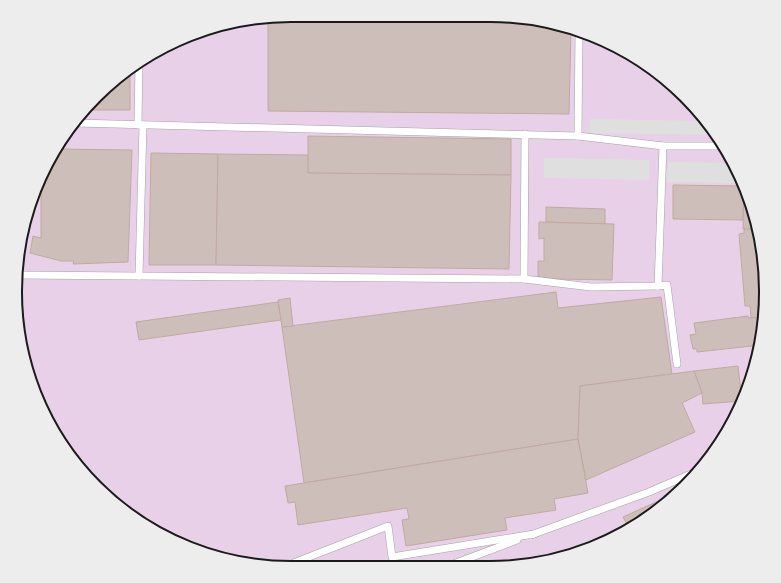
<svg xmlns="http://www.w3.org/2000/svg" width="781" height="583" font-family="'Varela Round',sans-serif">
  <rect width="100%" height="100%" fill="#eee7e0"/>
  <path fill="#e8d1e8" d="M292,15L507,16L561,24L612,43L658,72L719,138L745,185L761,237L766,291L761,345L745,397L720,445L685,487L643,521L579,553L525,566H256L203,553L153,531L109,499L62,445L30,381L16,309L20,237L44,169L96,96L153,52L220,24Z"/>
  <g fill="#dfdfdf">
    <path d="M590,119L704,121L716,135L590,133Z"/>
    <path d="M544,158L649,160V180L544,178Z"/>
    <path d="M668,162L733,163L744,183L667,182Z"/>
  </g>
  <g fill="#cebeb9" stroke="#c1a9a1">
    <path d="M292,15L507,16L561,24L571,28L569,114L268,111V18Z"/>
    <path d="M130,69V110H86L96,96Z"/>
    <path d="M308,136L511,139V175L308,173Z"/>
    <path d="M58,149L132,150L128,262L73,264L74,261H61L30,253L33,236L41,238V190H36L44,169Z"/>
    <path d="M151,153L218,154L216,265H149Z"/>
    <path d="M218,154L308,155V173L511,175L509,269L216,265Z"/>
    <path d="M673,185L744,186L743,220L673,219Z"/>
    <path d="M744,186H745L758,229H743Z"/>
    <path d="M546,207L605,209V224L546,222Z"/>
    <path d="M539,222L614,224L612,280L557,279L538,277V261H544V238L539,239Z"/>
    <path d="M744,229H758L761,237L766,291L764,317L751,318L750,306H745L739,234L744,233Z"/>
    <path d="M556,292L558,308L661,297L672,374L580,386L578,439L304,483L282,327Z"/>
    <path d="M290,298L293,326L282,327L278,300Z"/>
    <path d="M278,302L281,320L139,340L136,322Z"/>
    <path d="M748,316V318L764,317L761,345L697,352V349H693L690,335L696,334L694,323Z"/>
    <path d="M738,366L742,401L703,404L702,393L694,371Z"/>
    <path d="M694,371L702,393L682,403L695,432L586,480L578,439L580,386Z"/>
    <path d="M578,439L588,493L554,499L556,510L505,518L507,530L406,546L402,520L409,519L407,508L298,525L295,502L288,503L285,486Z"/>
    <path d="M678,492L643,521L629,528L623,517Z"/>
    <path d="M536,556L539,563L525,566H512Z"/>
  </g>
  <g fill="none" stroke-linecap="round" stroke-linejoin="round">
    <g stroke="#a2a2a2" stroke-width="8">
      <g id="lane">
        <path d="M76,123L578,136L663,146H724"/>
        <path d="M138,125L139,63"/>
        <path d="M578,136L579,31"/>
        <path d="M18,275L524,279L525,134"/>
        <path d="M139,276L143,125"/>
        <path d="M524,279L591,287L658,286L663,146"/>
        <path d="M658,286L667,285L677,364"/>
        <path d="M531,535L649,492L698,471"/>
        <path d="M286,566L388,526L392,557L534,534"/>
        <path d="M448,566L517,540"/>
      </g>
    </g>
    <use href="#lane" stroke="#fff" stroke-width="7"/>
  </g>
  <path d="M0 0H781V583H0ZM291 22H490A269 269 0 0 1 759 291V292A269 269 0 0 1 490 561H291A269 269 0 0 1 22 292V291A269 269 0 0 1 291 22Z" fill="#ededed" fill-rule="evenodd"/>
  <path fill="none" stroke="#1b1b1b" stroke-width="2" d="M291 22H490A269 269 0 0 1 759 291V292A269 269 0 0 1 490 561H291A269 269 0 0 1 22 292V291A269 269 0 0 1 291 22Z"/>
</svg>
